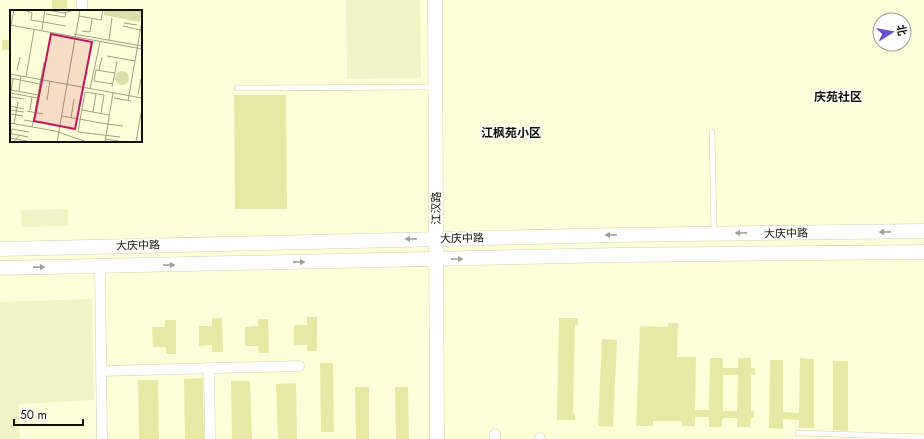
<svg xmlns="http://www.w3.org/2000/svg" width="924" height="439" font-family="Jost,'Noto Sans SC',sans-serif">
  <rect width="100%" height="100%" fill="#feffd9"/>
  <g fill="#f1f3c6">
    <path d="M346,0H420L421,78L347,79Z"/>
    <path d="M68,209V226L22,227L21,210Z"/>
    <path d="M92,299L94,400L19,404L20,439H0V302Z"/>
  </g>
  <g fill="#e7e8a4" fill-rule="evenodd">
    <rect x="52" y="0" width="15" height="11"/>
    <rect x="2" y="40" width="9" height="10"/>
    <path d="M234,95H286L287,209H235Z"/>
    <path d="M307,317H317V351H307V345H294V325H307Z"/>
    <path d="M212,318H222L223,352H212V345L199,346V326H212Z"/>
    <path d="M559,318H578V325H575L573,413H575V420H557Z"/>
    <path d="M258,319H268L269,353H259L258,346H245V327L258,326Z"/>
    <path d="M165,320H176V354H166V347H153L152,327H165Z"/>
    <path d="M668,323H678L677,357H696L695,410H709L710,358H723V368H738V358H751V368H755V375H751V411H754V418H751L750,427H737V418H722V427H709V417H695V426H682V421H653V426H636L640,326L668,327ZM723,375H738L737,411H723Z"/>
    <path d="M602,339L617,340L613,427L598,426Z"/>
    <path d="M800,358L814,359V428H799V420L783,419V429L769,428L770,360H783V412L799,413Z"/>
    <path d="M833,361H848V431L833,430Z"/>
    <path d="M320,363H333L334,432H321Z"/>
    <path d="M203,378L204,439H185L184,379Z"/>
    <path d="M138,380H158L159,439H139Z"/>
    <path d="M231,381H250L252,439H232Z"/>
    <path d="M296,383L297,439H278L276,384Z"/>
    <path d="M355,387H369V439H356Z"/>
    <path d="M395,387H408L409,439H396Z"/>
  </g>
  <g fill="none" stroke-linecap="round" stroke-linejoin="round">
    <g stroke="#d0d1ad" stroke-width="6">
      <g id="lane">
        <path d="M237,88L434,87"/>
        <path d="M712,132L714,233"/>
        <path d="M798,433L924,437"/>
      </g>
    </g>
    <g stroke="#d0d1ad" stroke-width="11">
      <g id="street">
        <path d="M82,0V11"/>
        <path d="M100,266L102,439"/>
        <path d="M209,368L210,439"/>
        <path d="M102,371L299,366"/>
        <path d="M495,439V434"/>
        <path d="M540,439V438"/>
      </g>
    </g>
    <g stroke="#d0d1ad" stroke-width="15">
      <g id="secondary">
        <path d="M435,0L437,439"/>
        <path d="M0,249L618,235L924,231"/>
        <path d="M0,268L618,255L924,252"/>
      </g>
    </g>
    <use href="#lane" stroke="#fff" stroke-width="5"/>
    <use href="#street" stroke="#fff" stroke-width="10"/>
    <use href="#secondary" stroke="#fff" stroke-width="14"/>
  </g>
  <defs><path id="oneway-solid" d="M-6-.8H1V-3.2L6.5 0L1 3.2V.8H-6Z"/></defs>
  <g fill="#a0a09b">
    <use href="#oneway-solid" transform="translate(885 232) rotate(179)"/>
    <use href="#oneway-solid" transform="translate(741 233) rotate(179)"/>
    <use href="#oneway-solid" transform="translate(611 235) rotate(179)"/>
    <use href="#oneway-solid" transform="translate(411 239) rotate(179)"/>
    <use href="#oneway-solid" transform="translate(457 259) rotate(-1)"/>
    <use href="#oneway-solid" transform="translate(299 262) rotate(-1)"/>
    <use href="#oneway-solid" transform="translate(169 265) rotate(-1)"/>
    <use href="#oneway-solid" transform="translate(39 267) rotate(-1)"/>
  </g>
  <g text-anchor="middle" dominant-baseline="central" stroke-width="3.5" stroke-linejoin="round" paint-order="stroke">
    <g font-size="11" fill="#111105" stroke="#fff">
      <text transform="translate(436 208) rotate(-90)">江汉路</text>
      <text transform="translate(786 233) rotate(-1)">大庆中路</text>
      <text transform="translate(462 238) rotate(-1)">大庆中路</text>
      <text transform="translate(138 245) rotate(-1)">大庆中路</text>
    </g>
    <g font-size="12" font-weight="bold" fill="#111105" stroke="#fff">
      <text x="838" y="97">庆苑社区</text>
      <text x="511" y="133">江枫苑小区</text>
    </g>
  </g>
  <g transform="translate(10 10)">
    <rect width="132" height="132" fill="#feffd9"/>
    <path d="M94,0H132L130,12L94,5ZM105 68a7 7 0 1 1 14 0a7 7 0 1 1-14 0Z" fill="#dcddaa"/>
    <path fill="none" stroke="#9fa084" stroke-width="1" d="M14,0L22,3L21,10L56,16M37,0L54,3L64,0M36,4L55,7L56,2M69,6L91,10L93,0M114,13L127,15M0,15L132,39M113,16L130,20M0,20L4,0M32,20L35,0M72,21L80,22L82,9M64,24L132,36M99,30L102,8M79,44L82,31M97,46L125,51M7,60L10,47M89,60L92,47M0,64L132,88M16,67L24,20M0,68L30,74M103,74L84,71L86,60L105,63M102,77L107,52M80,79L90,32M1,80L28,85M1,81L3,69M9,81L11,66M0,83L28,88M128,84L131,69M1,87L14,89M104,88L121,91M37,90L40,71M118,91L132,11M0,96L14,99M0,100L14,102M20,100L22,87M72,100L99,105M17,101L33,104M25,101L34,52M83,102L86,84M91,103L94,85L75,82L68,122L110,127M0,104L13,106M52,106L97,114M61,108L64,89M14,110L32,113M0,113L45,121L77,132M4,114L8,92M97,114L113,116M22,117L25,103M9,125L1,124L2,119L19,122M0,128L17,131M95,129L109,131M4,132L9,125L18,127M47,132L70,0M95,132L103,83M126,132L132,98"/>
    <path fill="#c2185b" fill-opacity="0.15" stroke="#c2185b" stroke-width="2" d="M41,24L82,32L65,119L24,111Z"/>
    <rect width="132" height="132" fill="none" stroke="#111105" stroke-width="2"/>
  </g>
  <g transform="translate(892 32) rotate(79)"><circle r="19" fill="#ffffff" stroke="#a0a09b"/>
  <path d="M0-3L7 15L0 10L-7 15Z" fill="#6b50c9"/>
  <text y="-6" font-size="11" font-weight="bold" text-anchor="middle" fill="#111105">北</text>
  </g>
  <path d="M14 419v6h69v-6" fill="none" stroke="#111105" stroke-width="2"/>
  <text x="20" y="419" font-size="12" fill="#111105" stroke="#ffffff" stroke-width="3" paint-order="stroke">50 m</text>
</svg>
